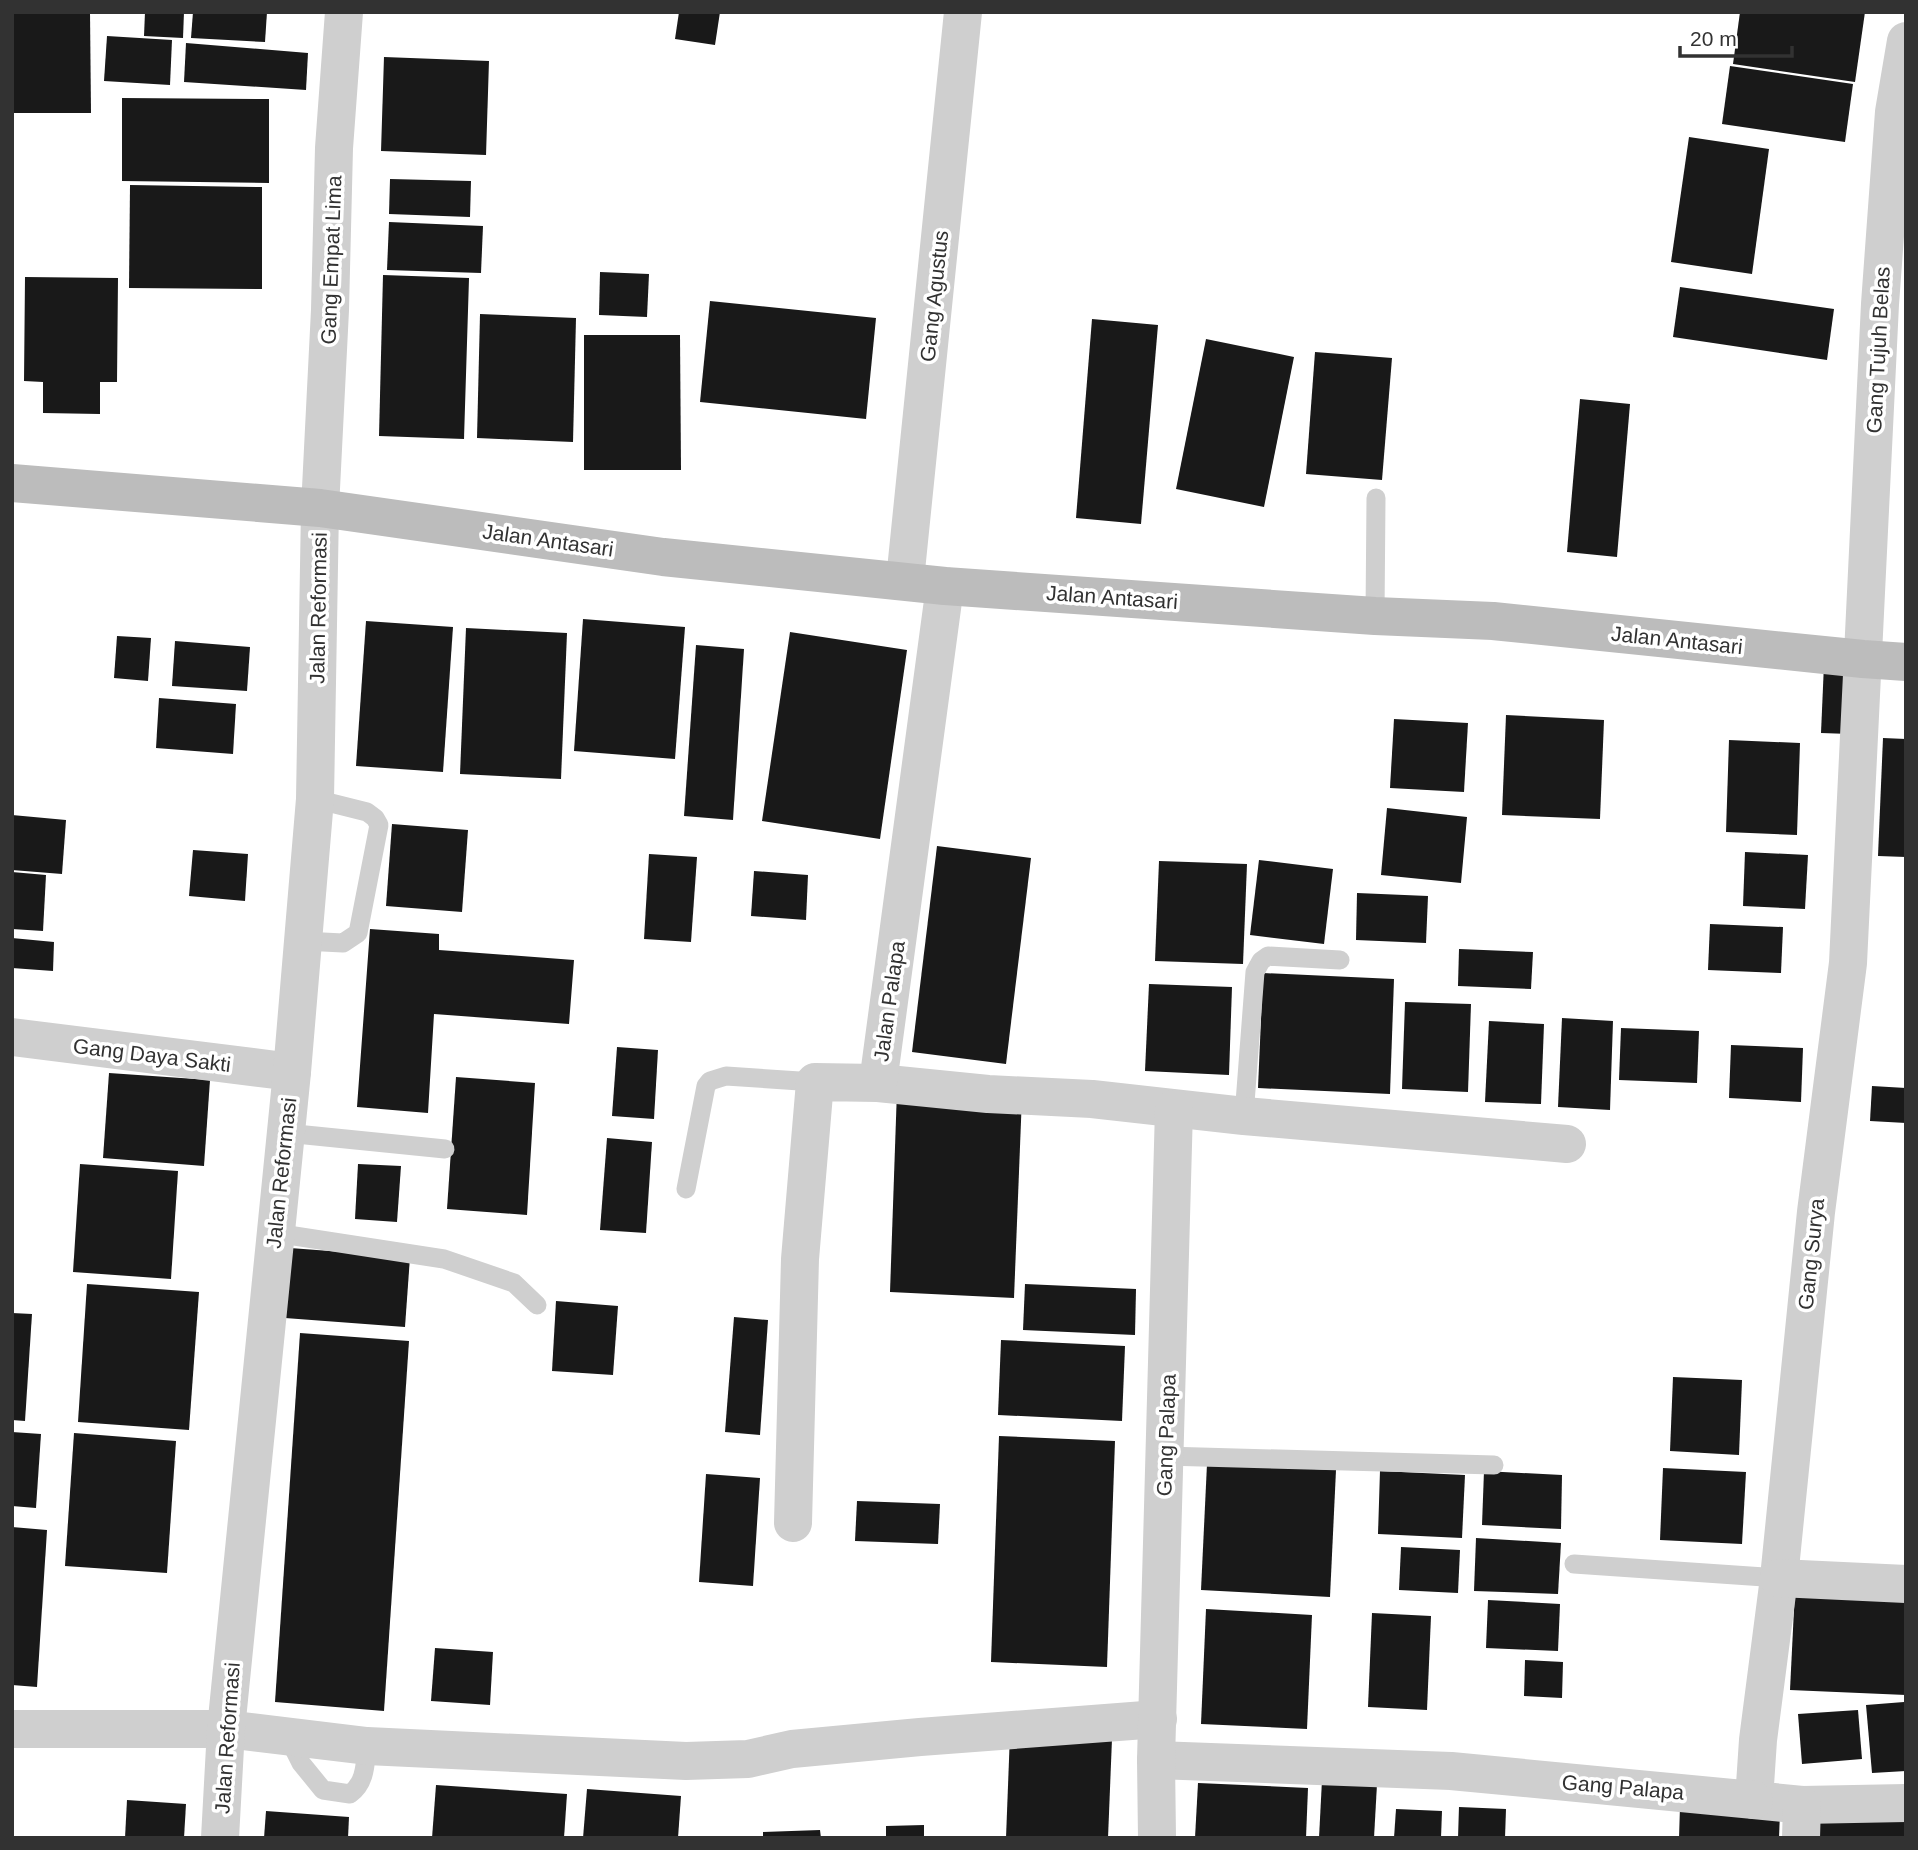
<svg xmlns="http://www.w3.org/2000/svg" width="1918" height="1850" font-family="Arial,sans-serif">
  <rect width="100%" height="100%" fill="#fff"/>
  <g fill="#191919">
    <path d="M12,12H90L91,113H12Z"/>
    <path d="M145,12H184L183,38L144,36Z"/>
    <path d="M193,12H267L265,42L191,38Z"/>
    <path d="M679,12H720L715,45L675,39Z"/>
    <path d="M1740,12H1865L1855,82L1733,64Z"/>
    <path d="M107,36L172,40L170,85L104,81Z"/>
    <path d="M186,43L308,53L306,90L184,82Z"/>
    <path d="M384,57L489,61L486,155L381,151Z"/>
    <path d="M1730,66L1853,84L1845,142L1722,124Z"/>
    <path d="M122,98L269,99V183L122,181Z"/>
    <path d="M1689,137L1769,149L1752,274L1671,262Z"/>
    <path d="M390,179L471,181L470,217L389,214Z"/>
    <path d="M130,185L262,187V289L129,288Z"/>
    <path d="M389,222L483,226L481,273L387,270Z"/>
    <path d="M600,272L649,274L647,317L599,315Z"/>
    <path d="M383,275L469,278L464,439L379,436Z"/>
    <path d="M25,277L118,278L117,382H100V414L43,413V382L24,381Z"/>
    <path d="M1680,287L1834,309L1827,360L1673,337Z"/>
    <path d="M710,301L876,318L866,419L700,402Z"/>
    <path d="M480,314L576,318L573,442L477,438Z"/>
    <path d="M1092,319L1158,325L1141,524L1076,518Z"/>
    <path d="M584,335H680L681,470H584Z"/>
    <path d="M1206,339L1294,357L1264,507L1176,489Z"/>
    <path d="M1315,352L1392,358L1382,480L1306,474Z"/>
    <path d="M1580,399L1630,404L1617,557L1567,552Z"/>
    <path d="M583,619L685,627L675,759L574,751Z"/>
    <path d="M366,621L453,627L443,772L356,766Z"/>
    <path d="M466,628L567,633L561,779L460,774Z"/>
    <path d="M790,632L907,650L880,839L762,821Z"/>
    <path d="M117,636L151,638L148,681L114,678Z"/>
    <path d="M175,641L250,647L247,691L172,686Z"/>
    <path d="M696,645L744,649L733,820L684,816Z"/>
    <path d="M1824,664L1853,665L1850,734L1821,733Z"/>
    <path d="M159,698L236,704L233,754L156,748Z"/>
    <path d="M1506,715L1604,720L1600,819L1502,815Z"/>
    <path d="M1394,719L1468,723L1464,792L1390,788Z"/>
    <path d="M1883,738L1906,739V857L1878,856Z"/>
    <path d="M1729,740L1800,743L1797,835L1726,832Z"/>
    <path d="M1387,808L1467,817L1461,883L1381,875Z"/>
    <path d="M12,815L66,820L62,874L12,870Z"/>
    <path d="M392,824L468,830L462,912L386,906Z"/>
    <path d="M937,846L1031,858L1006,1064L912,1052Z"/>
    <path d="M193,850L248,854L245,901L189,896Z"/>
    <path d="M1745,852L1808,855L1805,909L1743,906Z"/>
    <path d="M649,854L697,857L691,942L644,939Z"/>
    <path d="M1259,860L1333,869L1324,944L1250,935Z"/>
    <path d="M1159,861L1247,864L1243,964L1155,961Z"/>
    <path d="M754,871L808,875L806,920L751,916Z"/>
    <path d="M12,872L46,875L43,931L12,929Z"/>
    <path d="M1357,893L1428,896L1426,943L1356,940Z"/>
    <path d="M1710,924L1783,927L1781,973L1708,970Z"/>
    <path d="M370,929L439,934V950L574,960L569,1024L434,1014L428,1113L357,1107Z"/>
    <path d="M12,938L54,942L53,971L12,968Z"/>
    <path d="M1459,949L1533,952L1531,989L1458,986Z"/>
    <path d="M1263,973L1394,979L1390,1094L1258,1088Z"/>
    <path d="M1149,984L1232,987L1229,1075L1145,1071Z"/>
    <path d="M1405,1002L1471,1004L1468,1092L1402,1089Z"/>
    <path d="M1562,1018L1613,1021L1610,1110L1558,1107Z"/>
    <path d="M1489,1021L1544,1024L1541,1104L1485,1102Z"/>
    <path d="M1621,1028L1699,1031L1697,1083L1619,1080Z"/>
    <path d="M1731,1045L1803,1048L1801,1102L1729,1098Z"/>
    <path d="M617,1047L658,1050L654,1119L612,1116Z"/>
    <path d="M109,1073L210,1080L204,1166L103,1158Z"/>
    <path d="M456,1077L535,1083L527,1215L447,1209Z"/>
    <path d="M1872,1086L1906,1088V1123L1870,1121Z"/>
    <path d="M897,1090L1022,1096L1014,1298L890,1292Z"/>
    <path d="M607,1138L652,1142L646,1233L600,1230Z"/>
    <path d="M80,1164L178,1171L171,1279L73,1272Z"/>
    <path d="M358,1164L401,1166L397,1222L355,1219Z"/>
    <path d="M290,1248L410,1257L405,1327L285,1318Z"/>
    <path d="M87,1284L199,1292L189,1430L78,1422Z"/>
    <path d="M1025,1284L1136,1289L1135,1335L1023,1330Z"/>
    <path d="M556,1301L618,1306L613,1375L552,1371Z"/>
    <path d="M12,1313L32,1314L25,1421L12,1420Z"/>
    <path d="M734,1317L768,1320L760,1435L725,1432Z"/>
    <path d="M300,1333L409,1341L384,1711L275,1702Z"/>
    <path d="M1001,1340L1125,1346L1122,1421L998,1415Z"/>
    <path d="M1673,1377L1742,1380L1739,1455L1670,1451Z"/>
    <path d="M12,1432L41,1434L36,1508L12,1506Z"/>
    <path d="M74,1433L176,1441L167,1573L65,1566Z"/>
    <path d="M999,1436L1115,1441L1107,1667L991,1662Z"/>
    <path d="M1207,1464L1336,1470L1330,1597L1201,1590Z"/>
    <path d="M1663,1468L1746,1472L1742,1544L1660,1540Z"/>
    <path d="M1380,1471L1465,1475L1462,1538L1378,1534Z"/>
    <path d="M1484,1471L1562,1475L1561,1529L1482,1525Z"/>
    <path d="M706,1474L760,1478L753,1586L699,1582Z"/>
    <path d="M857,1501L940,1504L938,1544L855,1541Z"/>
    <path d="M12,1527L47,1530L37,1687L12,1685Z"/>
    <path d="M1476,1538L1561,1543L1558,1594L1474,1591Z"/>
    <path d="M1401,1547L1460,1550L1458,1593L1399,1590Z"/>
    <path d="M1795,1589L1906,1594V1695L1790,1690Z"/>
    <path d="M1488,1600L1560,1604L1558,1651L1486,1648Z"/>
    <path d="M1206,1609L1312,1615L1307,1729L1201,1724Z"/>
    <path d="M1372,1613L1431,1616L1427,1710L1368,1707Z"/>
    <path d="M435,1648L493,1652L490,1705L431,1701Z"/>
    <path d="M1525,1660L1563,1662L1562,1698L1524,1696Z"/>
    <path d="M1904,1702L1906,1771L1872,1773L1866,1705Z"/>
    <path d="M1858,1710L1862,1759L1802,1764L1798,1714Z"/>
    <path d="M1010,1734L1112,1739L1108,1838H1006Z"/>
    <path d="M1322,1780L1377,1784L1374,1838H1319Z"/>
    <path d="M1198,1783L1308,1788L1306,1838H1195Z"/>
    <path d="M436,1785L567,1794L564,1838H432Z"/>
    <path d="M587,1789L681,1796L678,1838H583Z"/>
    <path d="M127,1800L186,1804L184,1838H125Z"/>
    <path d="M1459,1807L1506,1809L1505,1838H1458Z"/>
    <path d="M1680,1807L1780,1812L1779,1838H1679Z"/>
    <path d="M1396,1809L1442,1811L1441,1838H1394Z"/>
    <path d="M266,1811L349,1817L348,1838H264Z"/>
    <path d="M1816,1813L1906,1818V1838H1815Z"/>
    <path d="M924,1825V1838H886V1826Z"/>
    <path d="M820,1830L821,1838H763V1832Z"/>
  </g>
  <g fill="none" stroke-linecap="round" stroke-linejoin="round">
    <g stroke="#cfcfcf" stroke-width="19">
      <path d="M1375,616L1376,498"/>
      <path d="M303,941L343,943L358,933L379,825L375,818L367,812L315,799"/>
      <path d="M1244,1116L1255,972L1261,961L1268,956L1340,960"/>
      <path d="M286,1133L445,1149"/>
      <path d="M686,1189L706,1086L710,1081L726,1076L815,1082"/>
      <path d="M275,1233L444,1259L514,1283L537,1305"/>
      <path d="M1165,1456L1494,1465"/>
      <path d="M1574,1564L1779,1578"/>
      <path d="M288,1737L301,1763L323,1790L350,1794C366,1782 365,1764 367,1746"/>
    </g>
    <g stroke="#cfcfcf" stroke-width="38">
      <path d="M1906,41L1894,112L1880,304L1848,963L1816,1212L1779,1578L1758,1740L1754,1800L1802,1805L1906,1803"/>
      <path d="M905,580L963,12"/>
      <path d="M12,1037L292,1072"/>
      <path d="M878,1083L988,1094L1092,1099L1244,1116L1567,1144"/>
      <path d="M793,1523L800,1259L815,1082L878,1083L945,586"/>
      <path d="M1779,1578L1906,1584"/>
      <path d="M12,1729H226L367,1746L686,1761L748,1759L792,1749L920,1737L1158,1719"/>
      <path d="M1156,1760L1451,1771L1754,1800"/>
      <path d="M220,1838L226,1729L292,1072L315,799L320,508L330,310L334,148L344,12"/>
      <path d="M1157,1838L1156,1760L1174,1109"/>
      <path d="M1801,1838L1802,1805"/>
    </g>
    <path stroke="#bcbcbc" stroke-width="38" d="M12,483L320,508L663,557L945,586L1375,616L1493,621L1863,659L1906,662"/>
  </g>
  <g text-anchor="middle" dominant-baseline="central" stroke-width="7" stroke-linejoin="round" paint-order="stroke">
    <g font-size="21" fill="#323232" stroke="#fff">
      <text transform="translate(331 260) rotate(-88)">Gang Empat Lima</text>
      <text transform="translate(934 296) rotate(-84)">Gang Agustus</text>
      <text transform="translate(1878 350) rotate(-87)">Gang Tujuh Belas</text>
      <text transform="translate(548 540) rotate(8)">Jalan Antasari</text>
      <text transform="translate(1112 597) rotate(4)">Jalan Antasari</text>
      <text transform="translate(318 608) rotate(-89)">Jalan Reformasi</text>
      <text transform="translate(1677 640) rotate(6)">Jalan Antasari</text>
      <text transform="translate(889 1001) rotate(-82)">Jalan Palapa</text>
      <text transform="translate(152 1055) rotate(7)">Gang Daya Sakti</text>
      <text transform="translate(281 1173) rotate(-84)">Jalan Reformasi</text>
      <text transform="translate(1811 1254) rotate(-84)">Gang Surya</text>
      <text transform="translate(1166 1435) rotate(-88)">Gang Palapa</text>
      <text transform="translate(227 1738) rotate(-86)">Jalan Reformasi</text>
      <text transform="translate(1623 1787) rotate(5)">Gang Palapa</text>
    </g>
  </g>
  <rect width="1918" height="1850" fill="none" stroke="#323232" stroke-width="28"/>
  <path d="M1680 46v10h112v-10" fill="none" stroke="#323232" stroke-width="3.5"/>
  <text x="1690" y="46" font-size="21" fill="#323232" stroke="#ffffff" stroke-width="5" paint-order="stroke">20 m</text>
</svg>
